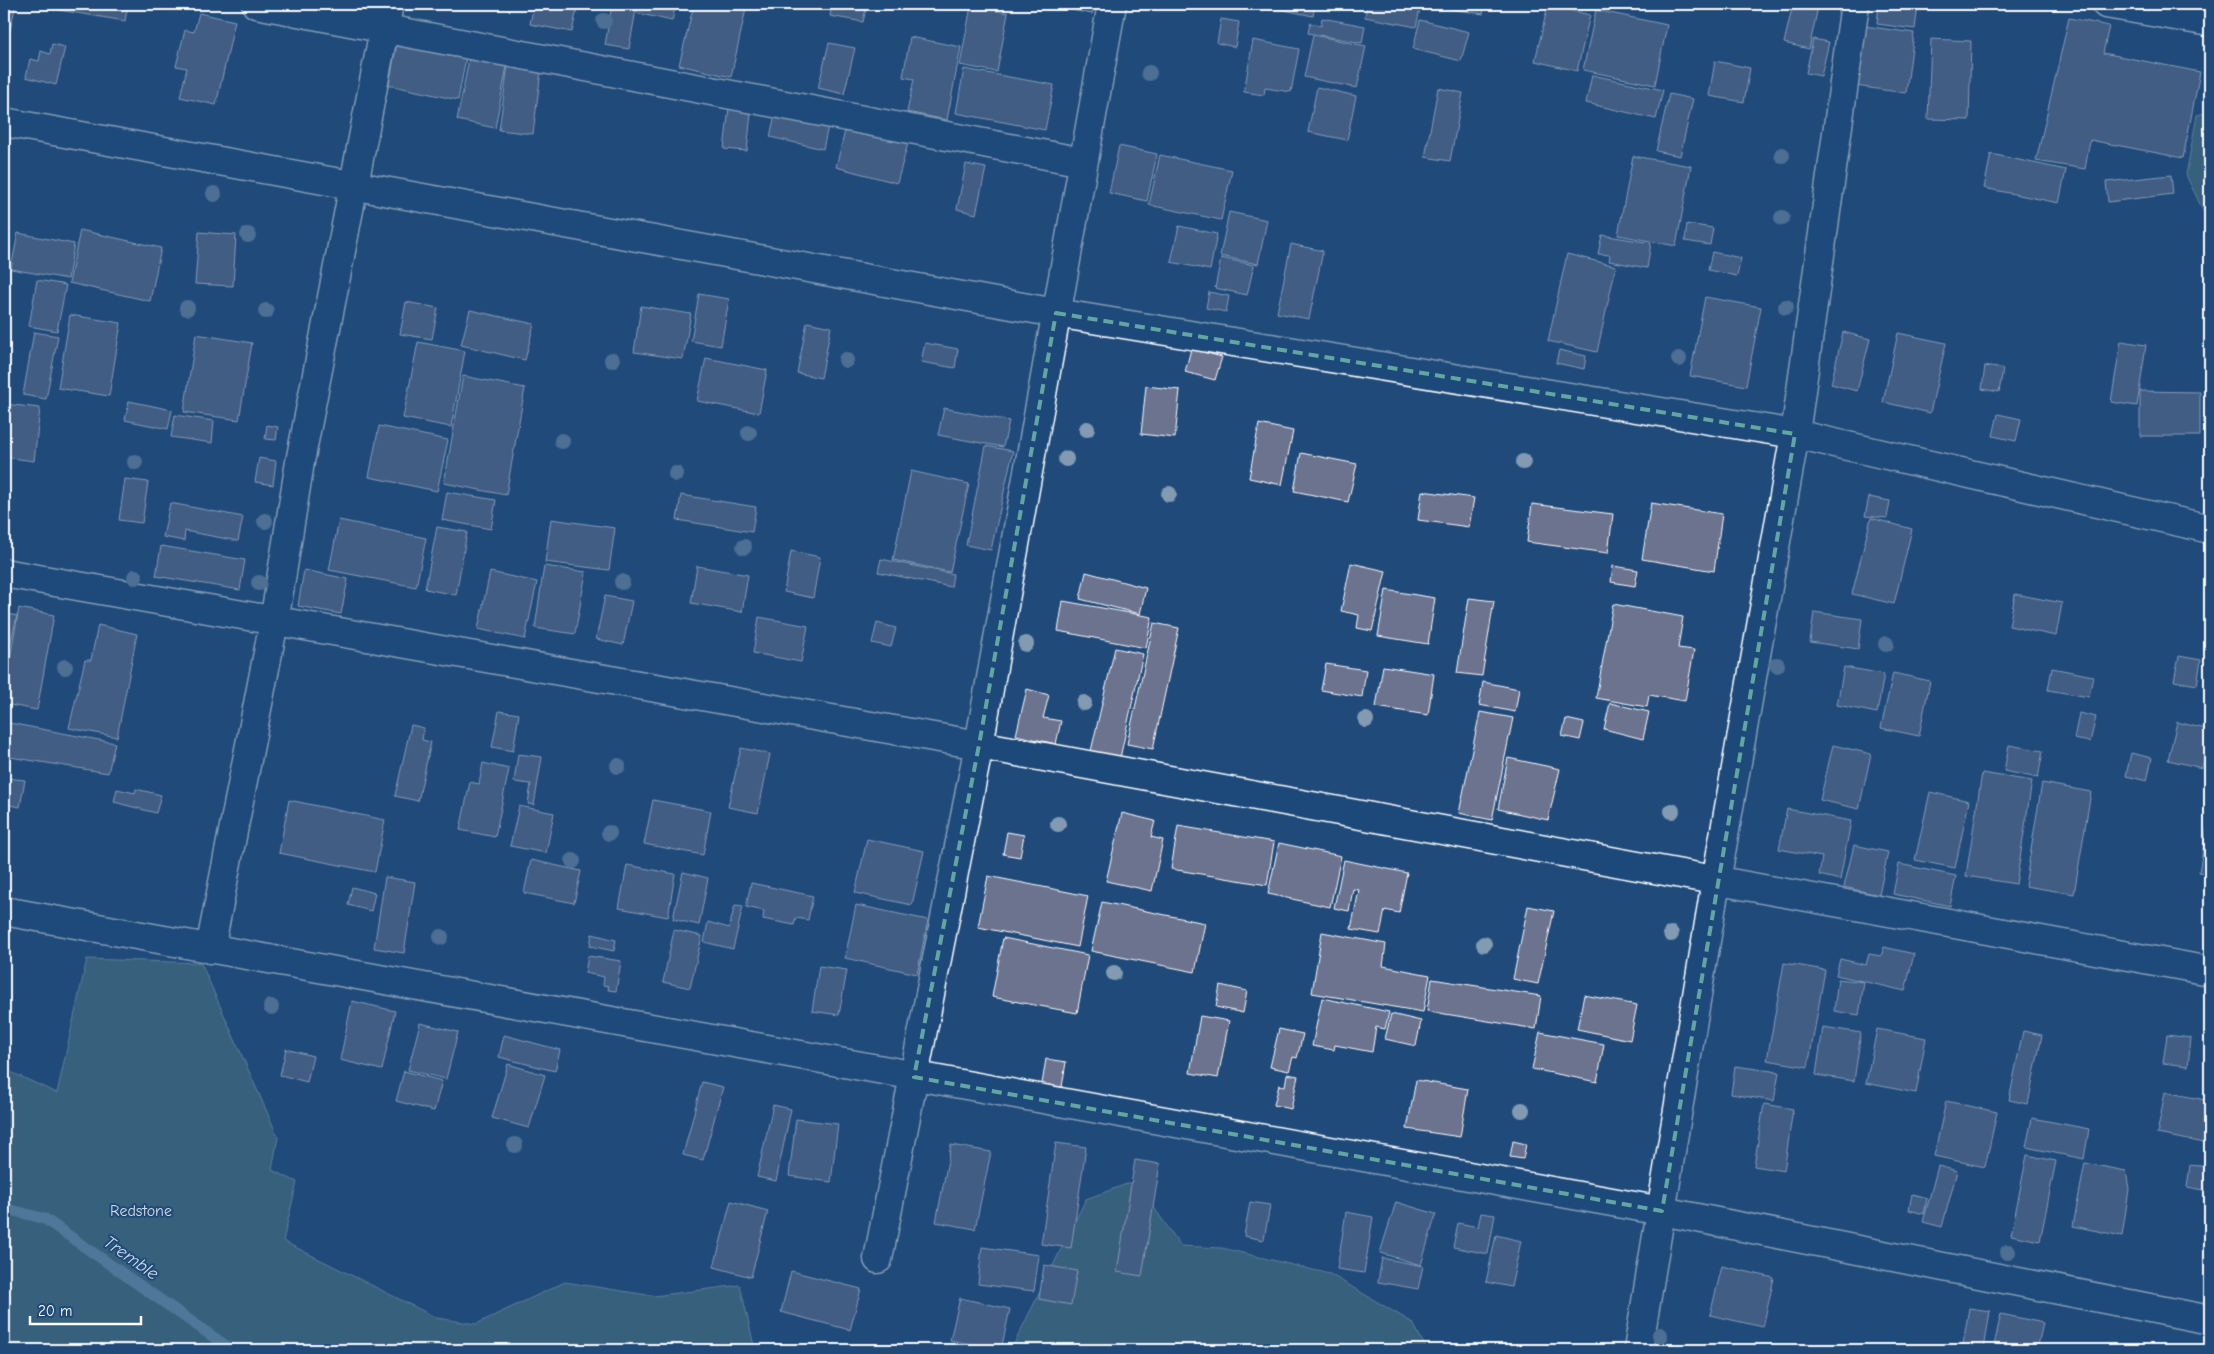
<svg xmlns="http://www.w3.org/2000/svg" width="2214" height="1354" font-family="'Comic Neue',sans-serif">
  <rect width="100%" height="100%" fill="#1f4a7a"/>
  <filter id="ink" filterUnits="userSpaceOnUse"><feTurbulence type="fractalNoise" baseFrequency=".02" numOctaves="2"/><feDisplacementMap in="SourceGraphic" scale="10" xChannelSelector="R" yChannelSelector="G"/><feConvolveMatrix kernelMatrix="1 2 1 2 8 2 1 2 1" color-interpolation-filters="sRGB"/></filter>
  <g filter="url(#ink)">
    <g fill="#577a7f" stroke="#abbcbf">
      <path d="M2210,112V225L2186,175L2197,115Z"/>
      <path d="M87,959L201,963L278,1137L272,1170L297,1182L283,1241L437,1318L476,1324L565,1282L654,1296L740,1285L755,1350H4V1069L57,1093Z"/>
      <path d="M1135,1181L1181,1246L1222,1248L1330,1274L1413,1323L1427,1350H1011L1086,1199Z"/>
    </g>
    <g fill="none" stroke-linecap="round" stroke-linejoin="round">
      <path stroke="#8badc2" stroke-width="11" d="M4,1208L45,1219L232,1350"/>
    </g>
    <g fill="#6c738f" stroke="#fff">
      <path d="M4,4H16L8,39L4,38Z"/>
      <path d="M60,4H128L125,21L59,10Z"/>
      <path d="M534,4H578L572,32L530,24Z"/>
      <path d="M612,4H637L629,49L605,45Z"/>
      <path d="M639,4H676L672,21L637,13Z"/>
      <path d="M694,4H747L731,77L679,65Z"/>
      <path d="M832,4H867L863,22L830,16Z"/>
      <path d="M1056,4H1094L1092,14L1056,7Z"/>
      <path d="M1255,4H1315L1313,16Z"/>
      <path d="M1367,4H1421L1416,27L1365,17Z"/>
      <path d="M1451,4H1485L1483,14L1450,9Z"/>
      <path d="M1793,4L1818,7L1809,49L1784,43Z"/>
      <path d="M1879,4L1918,5L1915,29L1877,24Z"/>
      <path d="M1548,5L1590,15L1577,71L1535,61Z"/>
      <path d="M971,6L1008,13L997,72L960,65Z"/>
      <path d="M1596,10L1667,25L1655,85L1583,70Z"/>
      <path d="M199,13L235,21L216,105L180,97L187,68L176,66L185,30L194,32Z"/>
      <path d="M1322,18L1365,26L1362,43L1308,33L1310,23L1321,26Z"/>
      <path d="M2069,18L2109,26L2103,53L2200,72L2183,158L2090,140L2085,169L2036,161Z"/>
      <path d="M1221,19L1239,22L1235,47L1217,43Z"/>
      <path d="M1420,20L1469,32L1461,61L1413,49Z"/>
      <path d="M1864,26L1914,33L1906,93L1855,86Z"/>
      <path d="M1313,35L1366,46L1357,88L1304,77Z"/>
      <path d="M910,37L961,47L947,120L907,112L914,79L903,77Z"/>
      <path d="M398,38L467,52L458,100L389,85Z"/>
      <path d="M1813,39L1829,42L1821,76L1806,73Z"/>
      <path d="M1931,39L1971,41L1969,120L1928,119Z"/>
      <path d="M1253,40L1299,49L1291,92L1265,88L1264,95L1244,92Z"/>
      <path d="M829,43L855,48L844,94L818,88Z"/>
      <path d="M52,44L65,47L56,85L26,77L30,59L39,61L41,51L50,54Z"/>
      <path d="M470,54L508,61L495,128L457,120Z"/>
      <path d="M509,58L542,63L533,134L499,130Z"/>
      <path d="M1715,61L1750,68L1744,102L1709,96Z"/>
      <path d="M964,69L1054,85L1045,130L956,113Z"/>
      <path d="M1592,75L1663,90L1656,119L1586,103Z"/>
      <path d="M732,83L754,85L747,151L724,149Z"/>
      <path d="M1317,87L1356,96L1347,140L1308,132Z"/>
      <path d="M1438,88L1463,93L1450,161L1425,157Z"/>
      <path d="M1669,94L1693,99L1680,156L1656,151Z"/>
      <path d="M779,96L832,108L823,149L770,137Z"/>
      <path d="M846,127L908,143L897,183L836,167Z"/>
      <path d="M1119,146L1157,154L1147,201L1109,193Z"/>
      <path d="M1991,154L2066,170L2059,203L1984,188Z"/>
      <path d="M1160,155L1232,170L1221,220L1149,205Z"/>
      <path d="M1633,156L1691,166L1676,246L1618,235Z"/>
      <path d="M966,164L986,168L976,214L957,209Z"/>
      <path d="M2171,175L2173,194L2108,202L2106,182Z"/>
      <path d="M1229,212L1267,220L1258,264L1220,256Z"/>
      <path d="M1687,224L1713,228L1710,245L1685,241Z"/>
      <path d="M1179,226L1217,234L1210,270L1171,262Z"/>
      <path d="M80,230L161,248L150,301L69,283Z"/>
      <path d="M199,232L236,235L233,286L195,284Z"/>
      <path d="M18,233L74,244L68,279L11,269Z"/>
      <path d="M1602,235L1651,243L1647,268L1609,261L1610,255L1598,254Z"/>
      <path d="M1291,244L1323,251L1309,319L1277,313Z"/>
      <path d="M1712,252L1741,258L1737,276L1708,270Z"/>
      <path d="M1567,254L1616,266L1597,352L1548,341Z"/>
      <path d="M1221,258L1254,265L1247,295L1215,288Z"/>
      <path d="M37,280L66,285L57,331L29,326Z"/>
      <path d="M1209,292L1229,296L1226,312L1206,308Z"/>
      <path d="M699,294L729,299L721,346L691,341Z"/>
      <path d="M1705,297L1761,307L1746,386L1690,376Z"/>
      <path d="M406,302L438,308L432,339L400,334Z"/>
      <path d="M641,306L691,314L683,359L634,352Z"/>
      <path d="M470,310L534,324L525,360L461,345Z"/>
      <path d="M70,315L121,323L109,396L58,388Z"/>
      <path d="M807,322L831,327L821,378L797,373Z"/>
      <path d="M34,332L58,336L46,399L23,395Z"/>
      <path d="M1843,332L1870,339L1857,391L1831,384Z"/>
      <path d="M1898,333L1946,343L1930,413L1883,402Z"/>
      <path d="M196,334L252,343L239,420L184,412Z"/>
      <path d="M2121,341L2146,345L2137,406L2111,402Z"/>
      <path d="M418,342L465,351L451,427L403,418Z"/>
      <path d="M925,343L958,349L955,368L921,362Z"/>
      <path d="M1191,349L1222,357L1215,380L1185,372Z"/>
      <path d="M1559,350L1586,356L1584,369L1556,363Z"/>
      <path d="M706,358L767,370L759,413L697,401Z"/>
      <path d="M1985,366L2003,369L1999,392L1982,389Z"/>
      <path d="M463,376L525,388L506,495L444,483Z"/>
      <path d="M1146,386L1180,390L1175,438L1141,434Z"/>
      <path d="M2140,391L2200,392V436H2140Z"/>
      <path d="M129,401L172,410L168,429L125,420Z"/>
      <path d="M4,404L40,408L34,461L4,457Z"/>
      <path d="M944,408L1009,421L1003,447L938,435Z"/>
      <path d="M1998,414L2021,419L2016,441L1993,436Z"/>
      <path d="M175,415L214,421L212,443L171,437Z"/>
      <path d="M1259,424L1293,431L1282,485L1249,478Z"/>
      <path d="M267,425L278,427L276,440L265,439Z"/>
      <path d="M379,426L448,440L437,491L369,477Z"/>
      <path d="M986,446L1013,451L991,550L966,545Z"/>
      <path d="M1301,453L1357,464L1348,502L1294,491Z"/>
      <path d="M259,458L276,461L273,485L255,482Z"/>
      <path d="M911,471L969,484L950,572L893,560Z"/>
      <path d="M125,479L148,482L142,523L119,520Z"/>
      <path d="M1422,491L1474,498L1469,527L1418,520Z"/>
      <path d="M447,492L496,500L491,529L442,520Z"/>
      <path d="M681,495L756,507L752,532L677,520Z"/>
      <path d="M1869,497L1890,501L1887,518L1865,516Z"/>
      <path d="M170,503L243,517L238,541L185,531L184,541L163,537Z"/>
      <path d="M1651,503L1722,514L1714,571L1642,559Z"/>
      <path d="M1532,504L1613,514L1608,553L1527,542Z"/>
      <path d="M1871,518L1912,529L1894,604L1852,594Z"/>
      <path d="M551,519L615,528L609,570L545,562Z"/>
      <path d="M339,520L426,538L416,587L329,570Z"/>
      <path d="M437,527L467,532L456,595L425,589Z"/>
      <path d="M161,546L245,560L240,590L156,576Z"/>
      <path d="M791,551L820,557L813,598L784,592Z"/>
      <path d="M881,559L953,574L951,587L878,572Z"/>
      <path d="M1351,563L1386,571L1372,631L1357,628L1359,615L1341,611Z"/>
      <path d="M544,566L586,572L575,634L535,628Z"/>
      <path d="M697,566L748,575L742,612L691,603Z"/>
      <path d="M1613,566L1638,570L1635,586L1611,582Z"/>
      <path d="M304,570L348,579L341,614L298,606Z"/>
      <path d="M490,572L537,582L525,639L478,629Z"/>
      <path d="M1086,572L1146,588L1140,614L1080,599Z"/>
      <path d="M1386,590L1435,598L1428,644L1378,636Z"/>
      <path d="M2015,594L2062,603L2056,636L2009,626Z"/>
      <path d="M605,596L632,601L623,645L596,639Z"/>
      <path d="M1469,598L1494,601L1482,676L1457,673Z"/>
      <path d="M1063,601L1152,617L1146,648L1058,631Z"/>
      <path d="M1613,604L1683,617L1678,648L1694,650L1685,701L1649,695L1647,707L1596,698Z"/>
      <path d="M19,608L54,615L37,710L4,704V692Z"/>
      <path d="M1814,612L1862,619L1858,649L1810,642Z"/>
      <path d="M4,613L17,616L6,663H4Z"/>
      <path d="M759,617L808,626L801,662L753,653Z"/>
      <path d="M877,623L896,628L891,647L872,643Z"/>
      <path d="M1154,623L1179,628L1153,749L1127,744Z"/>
      <path d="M98,625L137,634L117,737L69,728L85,660H91Z"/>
      <path d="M1115,648L1143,654L1120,758L1091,751Z"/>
      <path d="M2179,656L2201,660L2197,685L2174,681Z"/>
      <path d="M1326,664L1366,670L1362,697L1321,690Z"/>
      <path d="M1383,666L1434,674L1428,715L1376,707Z"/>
      <path d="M1844,667L1884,674L1877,713L1837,705Z"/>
      <path d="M2052,668L2093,676L2089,697L2048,690Z"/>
      <path d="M1893,673L1930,681L1919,736L1881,728Z"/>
      <path d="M1483,682L1519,689L1515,712L1479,705Z"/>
      <path d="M1027,689L1049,695L1043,718L1061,721L1056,744L1016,735Z"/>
      <path d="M1610,703L1649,712L1643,739L1604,729Z"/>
      <path d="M499,711L519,714L513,751L492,747Z"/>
      <path d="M1480,712L1513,718L1492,820L1459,813Z"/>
      <path d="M2079,713L2096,717L2090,742L2074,739Z"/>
      <path d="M1566,719L1584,723L1580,740L1562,736Z"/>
      <path d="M4,722L115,743L108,773L4,756Z"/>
      <path d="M2177,722L2210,730L2202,768L2168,760Z"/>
      <path d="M411,725L424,728L422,740L431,742L418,801L395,796Z"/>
      <path d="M1833,745L1871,754L1859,809L1820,800Z"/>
      <path d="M2009,745L2043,751L2038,778L2004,771Z"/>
      <path d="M741,748L770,754L758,813L728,807Z"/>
      <path d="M2131,753L2152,758L2147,781L2126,776Z"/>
      <path d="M518,754L542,757L534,805L528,804L531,784L514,782Z"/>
      <path d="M1508,758L1560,769L1548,820L1498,809Z"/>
      <path d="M483,763L509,769L495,837L460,830L470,782L479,784Z"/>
      <path d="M1982,773L2032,781L2016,884L1966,876Z"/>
      <path d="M6,778L25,780L20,807L4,804Z"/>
      <path d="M2042,783L2091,792L2074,894L2025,886Z"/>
      <path d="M117,789L135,793L136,789L161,795L156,813L114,802Z"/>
      <path d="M1930,792L1969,801L1955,868L1915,860Z"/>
      <path d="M289,800L385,820L375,872L279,853Z"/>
      <path d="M653,800L711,811L703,855L644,844Z"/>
      <path d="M519,806L554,813L546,853L510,846Z"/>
      <path d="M1787,809L1851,821L1840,880L1819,875L1822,857L1779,849Z"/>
      <path d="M1122,813L1155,821L1151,837L1163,840L1152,891L1106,881Z"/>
      <path d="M2209,816H2210V874L2199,872Z"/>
      <path d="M1178,826L1274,842L1267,885L1171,869Z"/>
      <path d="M1007,832L1024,835L1020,857L1003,854Z"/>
      <path d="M867,839L924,851L912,905L855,893Z"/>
      <path d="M1279,843L1341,856L1330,907L1268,894Z"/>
      <path d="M1854,845L1888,852L1879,895L1844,887Z"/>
      <path d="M531,860L581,871L574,903L524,893Z"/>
      <path d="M1344,860L1407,873L1399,913L1385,910L1380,934L1351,929L1359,890L1353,889L1349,911L1334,908Z"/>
      <path d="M1899,864L1956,876L1950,906L1893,894Z"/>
      <path d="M627,865L675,874L668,917L619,908Z"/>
      <path d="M683,872L708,878L699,925L673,919Z"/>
      <path d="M988,876L1088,896L1078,947L978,927Z"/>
      <path d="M385,877L415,882L404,953L374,948Z"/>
      <path d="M751,883L813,896L808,920L796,918L794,925L763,919L764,911L746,907Z"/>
      <path d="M352,887L375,893L371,911L348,905Z"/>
      <path d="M1102,902L1205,923L1195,972L1091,951Z"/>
      <path d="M735,905L743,906L733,949L704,942L708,922L729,928Z"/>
      <path d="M856,905L928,920L917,974L845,958Z"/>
      <path d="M1528,906L1554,911L1538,984L1513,979Z"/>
      <path d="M674,930L702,936L690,988L663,982Z"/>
      <path d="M1322,932L1386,944L1383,966L1430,975L1423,1012L1312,993Z"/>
      <path d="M592,934L616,940L614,951L590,946Z"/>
      <path d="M1003,938L1088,955L1077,1013L992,997Z"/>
      <path d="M1884,947L1914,954L1905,991L1836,975L1840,959L1866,965L1869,954L1881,956Z"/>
      <path d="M588,956L621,961L616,991L608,990L609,986L603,985L604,977L585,973Z"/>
      <path d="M1784,963L1825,970L1808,1067L1767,1060Z"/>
      <path d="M819,966L847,970L839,1015L812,1011Z"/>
      <path d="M1432,979L1541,996L1536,1029L1427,1011Z"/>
      <path d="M1838,979L1864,982L1859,1015L1834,1011Z"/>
      <path d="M1220,985L1247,991L1243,1013L1216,1007Z"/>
      <path d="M1584,995L1637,1005L1630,1040L1577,1029Z"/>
      <path d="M1322,998L1389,1012L1385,1029L1376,1027L1372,1052L1335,1045L1334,1050L1312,1046Z"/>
      <path d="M352,1001L395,1011L382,1070L340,1060Z"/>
      <path d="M1391,1014L1421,1021L1416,1046L1385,1039Z"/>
      <path d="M1200,1016L1229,1021L1218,1078L1190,1073Z"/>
      <path d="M420,1023L458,1032L446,1079L408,1070Z"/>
      <path d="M1823,1027L1861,1033L1854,1081L1816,1075Z"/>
      <path d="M1279,1029L1303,1034L1297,1058L1293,1057L1289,1071L1270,1067Z"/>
      <path d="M1877,1029L1926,1038L1916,1093L1866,1083Z"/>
      <path d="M2023,1031L2042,1035L2028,1104L2009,1100Z"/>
      <path d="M1540,1032L1604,1044L1597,1082L1532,1069Z"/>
      <path d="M504,1035L560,1050L555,1071L499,1057Z"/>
      <path d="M2167,1035L2191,1038L2188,1066L2163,1063Z"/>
      <path d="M286,1049L313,1056L307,1082L280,1075Z"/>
      <path d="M1046,1059L1066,1062L1062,1087L1042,1084Z"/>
      <path d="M508,1064L545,1075L529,1128L492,1118Z"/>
      <path d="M1735,1066L1779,1072L1774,1101L1731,1094Z"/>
      <path d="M404,1071L442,1081L434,1111L396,1101Z"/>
      <path d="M1287,1074L1298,1076L1291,1109L1274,1105L1279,1085L1285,1086Z"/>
      <path d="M1416,1080L1468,1089L1460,1137L1407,1129Z"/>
      <path d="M702,1082L723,1087L703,1160L683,1155Z"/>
      <path d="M2165,1092L2210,1101V1144L2157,1134Z"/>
      <path d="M1946,1101L1997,1112L1985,1167L1934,1156Z"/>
      <path d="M1764,1104L1793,1109L1784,1171L1754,1166Z"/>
      <path d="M773,1105L791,1109L776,1181L757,1177Z"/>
      <path d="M2032,1118L2089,1129L2084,1159L2026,1147Z"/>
      <path d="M796,1119L838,1124L831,1182L789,1176Z"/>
      <path d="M1513,1141L1526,1144L1523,1159L1510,1157Z"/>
      <path d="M1056,1143L1086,1147L1071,1248L1041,1244Z"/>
      <path d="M951,1145L991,1152L975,1229L936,1222Z"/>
      <path d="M2027,1155L2056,1161L2040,1241L2011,1235Z"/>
      <path d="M1135,1160L1160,1164L1142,1276L1117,1272Z"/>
      <path d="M2085,1163L2126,1171L2129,1189L2122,1236L2073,1226Z"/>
      <path d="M2190,1165L2210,1167V1191L2187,1187Z"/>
      <path d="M1938,1166L1957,1171L1942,1227L1923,1222Z"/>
      <path d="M1912,1194L1927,1198L1924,1214L1909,1210Z"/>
      <path d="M731,1201L768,1211L751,1277L714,1267Z"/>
      <path d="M1250,1202L1270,1205L1264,1240L1244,1236Z"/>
      <path d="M1396,1202L1436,1214L1421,1265L1380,1253Z"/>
      <path d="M1346,1212L1373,1217L1364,1273L1337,1269Z"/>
      <path d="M1481,1213L1495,1215L1488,1254L1453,1247L1458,1223L1478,1227Z"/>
      <path d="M1496,1235L1521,1241L1511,1287L1486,1282Z"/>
      <path d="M982,1247L1039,1255L1034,1291L978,1284Z"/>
      <path d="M1382,1258L1423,1266L1418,1289L1378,1282Z"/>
      <path d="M1044,1265L1077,1271L1071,1305L1039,1299Z"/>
      <path d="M1722,1266L1774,1278L1763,1327L1710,1315Z"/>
      <path d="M791,1271L861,1289L850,1330L781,1312Z"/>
      <path d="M960,1298L1010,1309L1001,1350L950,1340Z"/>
      <path d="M1969,1308L1990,1311L1984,1350H1962Z"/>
      <path d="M2001,1314L2043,1323L2037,1350H1993Z"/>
    </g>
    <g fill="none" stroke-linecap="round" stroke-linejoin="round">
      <g stroke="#fff" stroke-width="31">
        <g id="street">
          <path d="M256,4L1083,162"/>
          <path d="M2106,4L2210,22"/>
          <path d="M4,122L1056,313L1795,434L2210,529"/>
          <path d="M4,573L979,745L2210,971"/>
          <path d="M4,911L1662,1211L2210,1320"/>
          <path d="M210,949L274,622L300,462L389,4"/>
          <path d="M878,1259L979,745L1112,4"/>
          <path d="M1638,1350L1716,881L1795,434L1855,4"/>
        </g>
      </g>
      <use href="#street" stroke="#1f4a7a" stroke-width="28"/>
    </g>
    <g fill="#839bb2">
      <circle cx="604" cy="21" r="8"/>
      <circle cx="1149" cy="73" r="8"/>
      <circle cx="1782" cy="155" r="8"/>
      <circle cx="214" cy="194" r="8"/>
      <circle cx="1782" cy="218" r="8"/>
      <circle cx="248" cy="235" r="8"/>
      <circle cx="1786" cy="307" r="8"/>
      <circle cx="187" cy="308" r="8"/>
      <circle cx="266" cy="311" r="8"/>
      <circle cx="1679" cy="359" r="8"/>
      <circle cx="612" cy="360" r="8"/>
      <circle cx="846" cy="360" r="8"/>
      <circle cx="1087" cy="429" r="8"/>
      <circle cx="749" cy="433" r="8"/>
      <circle cx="562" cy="441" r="8"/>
      <circle cx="1066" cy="459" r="8"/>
      <circle cx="135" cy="462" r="8"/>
      <circle cx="1523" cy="462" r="8"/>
      <circle cx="676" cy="474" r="8"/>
      <circle cx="1169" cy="494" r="8"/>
      <circle cx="265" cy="521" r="8"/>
      <circle cx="744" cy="547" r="8"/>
      <circle cx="135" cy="577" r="8"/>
      <circle cx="622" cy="582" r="8"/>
      <circle cx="259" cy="583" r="8"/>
      <circle cx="1026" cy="644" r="8"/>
      <circle cx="1886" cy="644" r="8"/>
      <circle cx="1777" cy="665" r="8"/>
      <circle cx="65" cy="667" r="8"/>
      <circle cx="1084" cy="703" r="8"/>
      <circle cx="1366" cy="720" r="8"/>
      <circle cx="618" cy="766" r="8"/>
      <circle cx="1672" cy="811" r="8"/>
      <circle cx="1058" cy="824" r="8"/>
      <circle cx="609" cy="833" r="8"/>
      <circle cx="573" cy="861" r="8"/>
      <circle cx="1671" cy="934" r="8"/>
      <circle cx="441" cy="937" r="8"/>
      <circle cx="1484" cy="944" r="8"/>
      <circle cx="1114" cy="973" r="8"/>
      <circle cx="271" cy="1007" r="8"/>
      <circle cx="1522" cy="1110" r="8"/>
      <circle cx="515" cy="1145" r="8"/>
      <circle cx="2008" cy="1252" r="8"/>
      <circle cx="1660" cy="1335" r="8"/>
    </g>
  </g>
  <path d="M0 0H2214V1354H0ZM1056,313L1795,434L1662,1211L914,1077L979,745Z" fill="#1f4a7a" fill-opacity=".55" fill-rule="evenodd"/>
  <path fill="none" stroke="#63a6a1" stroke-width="4" stroke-dasharray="10 6" stroke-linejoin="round" d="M1056,313L1795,434L1662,1211L914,1077L979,745Z"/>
  <g text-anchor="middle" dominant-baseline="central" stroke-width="4" stroke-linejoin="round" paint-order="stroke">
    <g font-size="16" fill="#d5dedf" stroke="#1f4a7a">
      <text x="141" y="1211">Redstone</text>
    </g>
    <g font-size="18" font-style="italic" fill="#cfdde6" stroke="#1f4a7a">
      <text transform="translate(131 1258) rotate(35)">Tremble</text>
    </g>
  </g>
  <rect width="2214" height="1354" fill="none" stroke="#1f4a7a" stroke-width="20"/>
  <rect x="10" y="10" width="2194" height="1334" fill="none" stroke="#fff" stroke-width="2" filter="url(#ink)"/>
  <path d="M30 1316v8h111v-8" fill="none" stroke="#ffffff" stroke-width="2.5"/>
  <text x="38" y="1316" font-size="15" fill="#ffffff" stroke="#1f4a7a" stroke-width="4" paint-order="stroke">20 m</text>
</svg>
